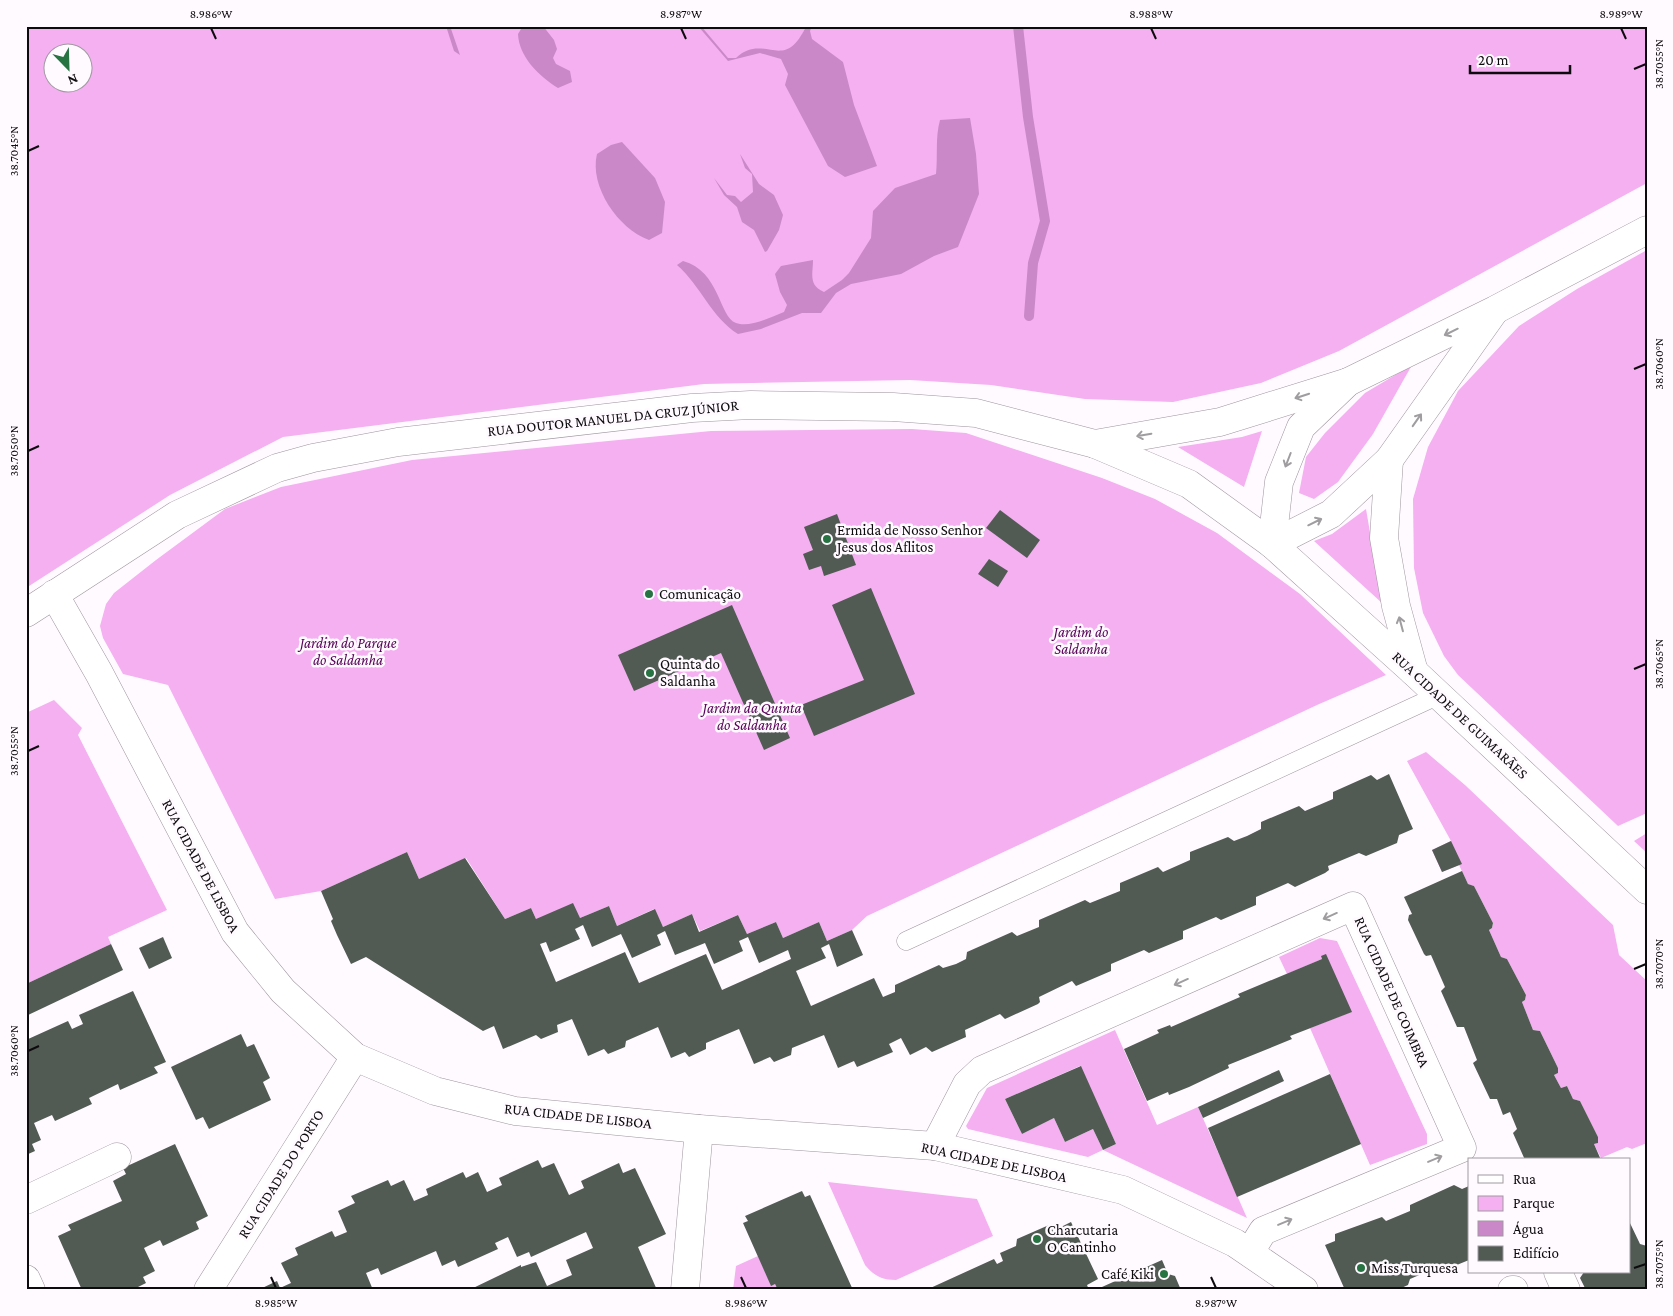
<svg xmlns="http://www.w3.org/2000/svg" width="1673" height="1316" font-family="'Crimson Pro',serif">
  <rect width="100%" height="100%" fill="#fffaff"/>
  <g fill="#f4b0f1" fill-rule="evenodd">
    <path d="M26,26H806L799,42L812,26H1647V183L1339,351L1261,383L1173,402L1085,399L991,385L910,380L704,384L283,437L170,495L26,588ZM52,52H82V82H52Z"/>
    <path d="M1647,250V813L1618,826L1458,675L1444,656L1423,613L1414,568L1413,499L1428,447L1458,391L1519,326L1577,289Z"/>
    <path d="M1412,365L1373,434L1338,482L1314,499L1299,493L1306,457L1325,433L1365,393Z"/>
    <path d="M912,429L966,433L1102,478L1155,499L1217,533L1300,594L1386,675L1317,705L867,916L852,930L827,941L819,922L783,938L776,922L747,934L738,915L700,931L692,914L663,927L654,909L617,926L609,906L580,918L536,919L531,908L505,919L466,858L419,879L407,852L321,891L275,899L168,685L123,674L103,638L100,626L106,604L114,593L156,560L225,509L281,487L412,460L711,431Z"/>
    <path d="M1262,431L1244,487L1178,447L1242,437Z"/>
    <path d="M1366,509L1382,603L1314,541L1332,534Z"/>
    <path d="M54,700L82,728L78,735L167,910L108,937L111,944L26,984V713Z"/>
    <path d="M1426,752L1465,785L1613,925L1619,955L1647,981V1143L1632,1149L1627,1147L1601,1158L1594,1144L1598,1143V1137L1580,1101L1573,1099L1567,1086L1561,1088L1554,1075L1558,1073V1068L1540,1031L1533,1030L1522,1002L1525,1000L1526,995L1507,959L1501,957L1489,930L1492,928L1493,923L1474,886L1468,884L1459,865L1442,872L1432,850L1451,841L1407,761Z"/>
    <path d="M1647,833V853L1634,841Z"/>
    <path d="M1320,938L1337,941L1427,1134V1144L1370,1165L1310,1028L1351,1012L1321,956L1322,959L1287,974L1279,957Z"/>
    <path d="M1115,1030L1157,1125L1198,1107L1247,1218L1103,1150L1088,1157L968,1129L966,1126L987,1088ZM1080,1066L1116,1144L1103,1150L1093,1129L1065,1142L1054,1118L1022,1134L1005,1099Z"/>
    <path d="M828,1182L977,1199L993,1236L896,1280C882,1280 874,1276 865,1265Z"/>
    <path d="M758,1256L771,1285L775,1284L778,1290H733L736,1266Z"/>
  </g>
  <g fill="#ca88c8">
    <path d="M446,26H450L460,55L454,51Z"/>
    <path d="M523,26H543L554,40L557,49L553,58L556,64L570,71L572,82L558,88C539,76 519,57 518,34Z"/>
    <path d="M698,26H701L728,58H736C764,31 784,75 806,26H812L810,31L812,39L843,62L854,105L877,166L845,177L828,166L785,85L788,74L781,59L760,53L728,61Z"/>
    <path d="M970,118L976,154L979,194L958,247L934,256L901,274L851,284L836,293L821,313H802L761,329L738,334C711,317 701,286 677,265L683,261C720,271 719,317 736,323C750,328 771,317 784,312L787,305L780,292L775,274L781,266L813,260C813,274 808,285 824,292L842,280L849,273L871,238L873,211L895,188L936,174C938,156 935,138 940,120Z"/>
    <path d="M622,142L655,178L665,202L662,233L649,240C618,229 589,186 597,154L611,145Z"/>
    <path d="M740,154L759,184L774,195L783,215L779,230L767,251L765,252L754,230L742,222L737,207L724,195L714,178L727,195L735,196L741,202L753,192L752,174L745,168Z"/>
  </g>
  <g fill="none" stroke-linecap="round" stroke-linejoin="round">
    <path stroke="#ca88c8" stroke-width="10" d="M1018,26L1028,117L1045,221L1033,263L1029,316"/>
  </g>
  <g fill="#525a54" fill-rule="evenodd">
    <path d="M1000,510L1040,540L1027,558L986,528Z"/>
    <path d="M837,514L856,565L824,576L821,566L809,570L803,554L813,550L804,527Z"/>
    <path d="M989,559L1008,571L998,587L978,574Z"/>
    <path d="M871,588L915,694L814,736L801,705L864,680L832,605Z"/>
    <path d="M732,605L790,738L764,750L721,653L634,691L618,655Z"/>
    <path d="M1389,774L1413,829L1399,835L1397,843L1366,856L1359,853L1328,866L1329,870L1325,873L1295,887L1288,883L1256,897V905L1221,920L1216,917L1183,931V939L1149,953L1144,950L1111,964V971L1076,986L1072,981L1039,997L1040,1002L1038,1004L1005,1019L1000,1014L965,1030L966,1037L932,1052L926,1047L910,1055L901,1038L889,1044L893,1052L857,1067L854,1061L838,1068L824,1035L792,1048L791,1055L774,1062L770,1057L754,1064L739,1029L706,1043V1049L689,1057L685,1052L671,1058L658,1027L626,1041L625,1047L608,1054L604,1049L588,1056L572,1019L557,1025L558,1032L541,1039L536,1035L503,1049L494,1026L483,1031L366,957L351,964L337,935L331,921L333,919L321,891L407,852L419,879L465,858L505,919L531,908L536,919L573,903L580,918L609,906L617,926L655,909L663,927L692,914L699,932L738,915L747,934L776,922L783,938L819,922L827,941L852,930L863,955L837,967L829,944L821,948L826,958L796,971L811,1006L874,978L883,997L895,992V985L939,965L943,968L956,964L966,959L967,952L1012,932L1017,936L1039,927V920L1085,900L1090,903L1120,891V883L1158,867L1163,872L1190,860V852L1228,837L1234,841L1247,836L1261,829V822L1299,806L1305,811L1333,799V792L1371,775L1377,780ZM583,925L592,947L621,934L632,958L661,945L657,935L665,931L675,955L705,943L714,964L743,951L739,941L748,937L759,963L788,950L791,959L722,990L706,954L639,983L625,952L556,982L540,944L546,942L550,952L580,939L575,929Z"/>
    <path d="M1451,841L1462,864L1442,872L1432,850Z"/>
    <path d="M1462,871L1468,884L1474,886L1493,923L1492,928L1489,930L1501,957L1507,959L1526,995L1525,1000L1522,1002L1533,1030L1540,1031L1558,1068V1073L1554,1075L1561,1088L1567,1086L1573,1099L1580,1101L1598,1137V1143L1594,1144L1601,1160H1525L1513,1133L1517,1129L1510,1112L1503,1115L1497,1099H1490L1473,1063L1477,1060L1464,1027H1457L1441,991L1445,987L1431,955L1426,956L1424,954L1408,920L1409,915L1412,914L1404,897Z"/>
    <path d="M163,937L172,958L149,969L139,948Z"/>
    <path d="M111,944L123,970L26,1016V984Z"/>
    <path d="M1326,954L1352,1012L1290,1036L1292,1039L1228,1065L1229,1068L1189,1087L1169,1095L1168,1092L1147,1101L1124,1049L1159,1033L1157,1030L1170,1025L1171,1027L1240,997L1238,994L1322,959L1321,956Z"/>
    <path d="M133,991L166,1062L154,1067L158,1073L120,1090L118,1084L89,1098L92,1104L55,1121L52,1115L34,1123L41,1140L32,1144L35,1151L26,1155V1040L68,1021L72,1029L83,1024L79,1015Z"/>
    <path d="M241,1034L247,1047L254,1044L270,1078L263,1082L271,1100L209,1129L203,1117L196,1120L171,1067Z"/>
    <path d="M1081,1066L1116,1144L1103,1150L1093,1129L1065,1142L1054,1118L1022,1134L1005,1099Z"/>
    <path d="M1279,1070L1284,1081L1203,1118L1198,1107Z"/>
    <path d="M1330,1074L1361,1144L1237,1197L1208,1128Z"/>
    <path d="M175,1144L208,1216L196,1222L199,1229L163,1246L160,1240L144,1248L155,1271L143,1277L146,1283L132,1290H82L58,1236L71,1230L68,1225L122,1201L113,1181L126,1174L123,1168Z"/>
    <path d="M538,1160L542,1168L554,1163L569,1195L584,1188L581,1181L619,1163L623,1173L635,1168L666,1234L638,1247L657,1290H469L521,1265V1267L536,1262L547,1286L572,1275L566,1260L593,1248L586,1232L531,1257L529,1252L517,1257L508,1237L495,1243L498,1249L458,1267L455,1260L442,1266L436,1251L381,1275L378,1268L366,1273L373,1290H258L277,1281L280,1288L291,1283L281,1263L298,1255L295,1248L332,1231L335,1237L347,1232L338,1211L355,1203L351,1196L388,1180L391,1186L404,1180L414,1201L428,1195L426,1189L463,1172L466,1178L478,1172L487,1192L502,1185L499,1178Z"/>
    <path d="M1454,1185L1462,1189L1469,1186V1260L1442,1271L1438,1267L1410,1279L1408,1285L1397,1290H1345L1325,1245L1335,1241V1234L1382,1217L1386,1221L1410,1211V1205Z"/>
    <path d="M802,1191L805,1197L810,1195L853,1290H778L775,1284L771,1286L743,1223L748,1221L745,1216Z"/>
    <path d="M1629,1221L1640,1244L1647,1246V1290H1586L1580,1278L1584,1272H1629Z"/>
    <path d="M1071,1222L1098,1279L1087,1285L1089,1290H926L994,1259L997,1264L1003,1261L1000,1253L1016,1246L1017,1239L1049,1225H1053L1055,1230Z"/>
    <path d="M1162,1260L1168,1274L1175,1276L1181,1290H1103L1102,1287Z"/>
  </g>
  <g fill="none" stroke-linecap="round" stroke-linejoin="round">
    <g stroke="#9d959c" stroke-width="19">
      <path id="service" d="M906,941L1439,695"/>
    </g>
    <g stroke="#9d959c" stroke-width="29">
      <path id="pedestrian" d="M1558,1272L1566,1290"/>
    </g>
    <g stroke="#9d959c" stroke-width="29">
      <g id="minor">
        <path d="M1272,544L1279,482L1301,427L1348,382L1495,310L1647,230"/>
        <path d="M1272,544L1331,514L1389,460L1493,313"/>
        <path d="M54,594L99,673L235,932L283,991L355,1057L435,1091L515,1111L699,1129L935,1146L1123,1190L1235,1243L1304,1290"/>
        <path d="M935,1146L967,1084L982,1070L1353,906L1462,1148L1263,1231L1250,1252"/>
        <path d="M26,1200L117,1157"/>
        <path d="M26,1279L31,1290"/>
        <path d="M208,1290L355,1057"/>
        <path d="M685,1290L699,1129"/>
        <path d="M1512,1290H1514"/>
      </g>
    </g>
    <g stroke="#9d959c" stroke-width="29">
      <g id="secondary">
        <path d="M1095,444L1220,422L1348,382"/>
        <path d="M1389,460L1384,538L1396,606L1414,672"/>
        <path d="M26,613L177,515L277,468L313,458L398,442L692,408L751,405L893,407L976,413L1095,444L1189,484L1272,544L1414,672L1647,890"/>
      </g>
    </g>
    <use href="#service" stroke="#fff" stroke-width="18"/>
    <use href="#pedestrian" stroke="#fff" stroke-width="28"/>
    <use href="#minor" stroke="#fff" stroke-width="28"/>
    <use href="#secondary" stroke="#fff" stroke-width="28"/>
  </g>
  <defs><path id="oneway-shaft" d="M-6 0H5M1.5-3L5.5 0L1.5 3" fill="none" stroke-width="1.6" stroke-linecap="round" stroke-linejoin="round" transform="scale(1.25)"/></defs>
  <g stroke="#9f9d9f">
    <use href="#oneway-shaft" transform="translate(1451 332) rotate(154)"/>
    <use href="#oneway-shaft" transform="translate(1302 396) rotate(162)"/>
    <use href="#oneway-shaft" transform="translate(1417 420) rotate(-55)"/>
    <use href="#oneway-shaft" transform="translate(1144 435) rotate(170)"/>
    <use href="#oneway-shaft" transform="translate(1288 460) rotate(111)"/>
    <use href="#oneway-shaft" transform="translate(1315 522) rotate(-26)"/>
    <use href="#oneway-shaft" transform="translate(1401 624) rotate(-105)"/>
    <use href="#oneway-shaft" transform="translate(1330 916) rotate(156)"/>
    <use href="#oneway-shaft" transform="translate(1181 982) rotate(156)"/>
    <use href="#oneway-shaft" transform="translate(1435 1159) rotate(-23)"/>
    <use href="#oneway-shaft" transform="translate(1285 1222) rotate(-23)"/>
  </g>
  <path fill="none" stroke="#0e0b0e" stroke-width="2" d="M211,28L216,39M681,28L686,39M1151,28L1156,39M1621,28L1626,39M1634,69L1646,64M28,151L39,146M1634,369L1646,364M28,451L39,446M1634,669L1646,664M28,751L39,746M1634,969L1646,964M28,1051L39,1046M1634,1268L1646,1264M271,1277L276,1288M741,1277L746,1288M1211,1277L1216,1288"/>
  <g fill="#277342" stroke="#fffaff" stroke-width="2">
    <circle cx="827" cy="539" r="5"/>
    <circle cx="649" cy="594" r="5"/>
    <circle cx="650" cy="673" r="5"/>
    <circle cx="1037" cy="1239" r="5"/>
    <circle cx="1361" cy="1268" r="5"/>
    <circle cx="1164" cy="1274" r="5"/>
  </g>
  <g text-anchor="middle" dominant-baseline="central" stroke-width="5" stroke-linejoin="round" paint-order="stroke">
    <g font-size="15" fill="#0e0b0e" stroke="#fffaff">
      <text transform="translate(613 418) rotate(-6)">RUA DOUTOR MANUEL DA CRUZ JÚNIOR</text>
      <text transform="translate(1460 715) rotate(43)">RUA CIDADE DE GUIMARÃES</text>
      <text transform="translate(201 866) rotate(62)">RUA CIDADE DE LISBOA</text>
      <text transform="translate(1392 992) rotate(66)">RUA CIDADE DE COIMBRA</text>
      <text transform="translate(578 1116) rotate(6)">RUA CIDADE DE LISBOA</text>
      <text transform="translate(994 1162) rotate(12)">RUA CIDADE DE LISBOA</text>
      <text transform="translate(281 1174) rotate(-58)">RUA CIDADE DO PORTO</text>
    </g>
    <g font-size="15" fill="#0e0b0e" stroke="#fffaff" text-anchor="start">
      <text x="837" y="530">Ermida de Nosso Senhor<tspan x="837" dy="17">Jesus dos Aflitos</tspan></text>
      <text x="659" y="594">Comunicação</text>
      <text x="660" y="664">Quinta do<tspan x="660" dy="17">Saldanha</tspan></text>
      <text x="1047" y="1230">Charcutaria<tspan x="1047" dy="17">O Cantinho</tspan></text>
      <text x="1371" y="1268">Miss Turquesa</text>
      <text x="1154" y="1274" text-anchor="end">Café Kiki</text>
    </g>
    <g font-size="15" font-style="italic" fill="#560056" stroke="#fffaff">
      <text x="1081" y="632">Jardim do<tspan x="1081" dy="17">Saldanha</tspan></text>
      <text x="348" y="643">Jardim do Parque<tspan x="348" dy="17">do Saldanha</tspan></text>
      <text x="752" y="708">Jardim da Quinta<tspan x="752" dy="17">do Saldanha</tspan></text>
    </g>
  </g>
  <rect width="1673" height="1316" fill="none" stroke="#fffaff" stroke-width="55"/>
  <rect x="1468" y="1158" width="162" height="115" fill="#fffaff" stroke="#9f9a9f"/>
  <rect x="1478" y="1175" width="25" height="8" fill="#ffffff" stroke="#9f9a9f"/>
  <text x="1513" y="1184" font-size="15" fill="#0e0b0e">Rua</text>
  <rect x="1478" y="1196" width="25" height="15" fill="#f4b0f1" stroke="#9f9a9f"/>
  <text x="1513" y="1208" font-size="15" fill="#0e0b0e">Parque</text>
  <rect x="1478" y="1221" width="25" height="15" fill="#ca88c8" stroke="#9f9a9f"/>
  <text x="1513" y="1234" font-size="15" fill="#0e0b0e">Água</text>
  <rect x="1478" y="1246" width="25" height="15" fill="#525a54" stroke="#9f9a9f"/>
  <text x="1513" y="1258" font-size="15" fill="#0e0b0e">Edifício</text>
  <g transform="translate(68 68) rotate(157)"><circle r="24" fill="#fffaff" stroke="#9f9a9f"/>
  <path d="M0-4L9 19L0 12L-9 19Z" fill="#277342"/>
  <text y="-8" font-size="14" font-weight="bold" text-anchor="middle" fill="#0e0b0e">N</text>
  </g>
  <path d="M1470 65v8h100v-8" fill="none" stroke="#0e0b0e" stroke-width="2.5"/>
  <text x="1478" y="65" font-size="15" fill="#0e0b0e" stroke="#fffaff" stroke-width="4" paint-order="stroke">20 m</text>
  <rect x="28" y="28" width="1618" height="1260" fill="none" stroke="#0e0b0e" stroke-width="2"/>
  <g font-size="12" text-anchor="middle" fill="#0e0b0e">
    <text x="211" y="18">8.986°W</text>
    <text x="681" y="18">8.987°W</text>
    <text x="1151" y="18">8.988°W</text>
    <text x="1621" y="18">8.989°W</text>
    <text transform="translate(1659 64) rotate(-90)" y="4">38.7055°N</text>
    <text transform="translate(14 151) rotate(-90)" y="4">38.7045°N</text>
    <text transform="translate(1659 364) rotate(-90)" y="4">38.7060°N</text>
    <text transform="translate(14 451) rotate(-90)" y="4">38.7050°N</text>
    <text transform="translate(1659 664) rotate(-90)" y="4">38.7065°N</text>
    <text transform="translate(14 751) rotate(-90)" y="4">38.7055°N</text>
    <text transform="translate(1659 964) rotate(-90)" y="4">38.7070°N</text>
    <text transform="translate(14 1051) rotate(-90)" y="4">38.7060°N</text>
    <text transform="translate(1659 1264) rotate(-90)" y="4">38.7075°N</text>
    <text x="276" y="1307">8.985°W</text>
    <text x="746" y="1307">8.986°W</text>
    <text x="1216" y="1307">8.987°W</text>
  </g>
</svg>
